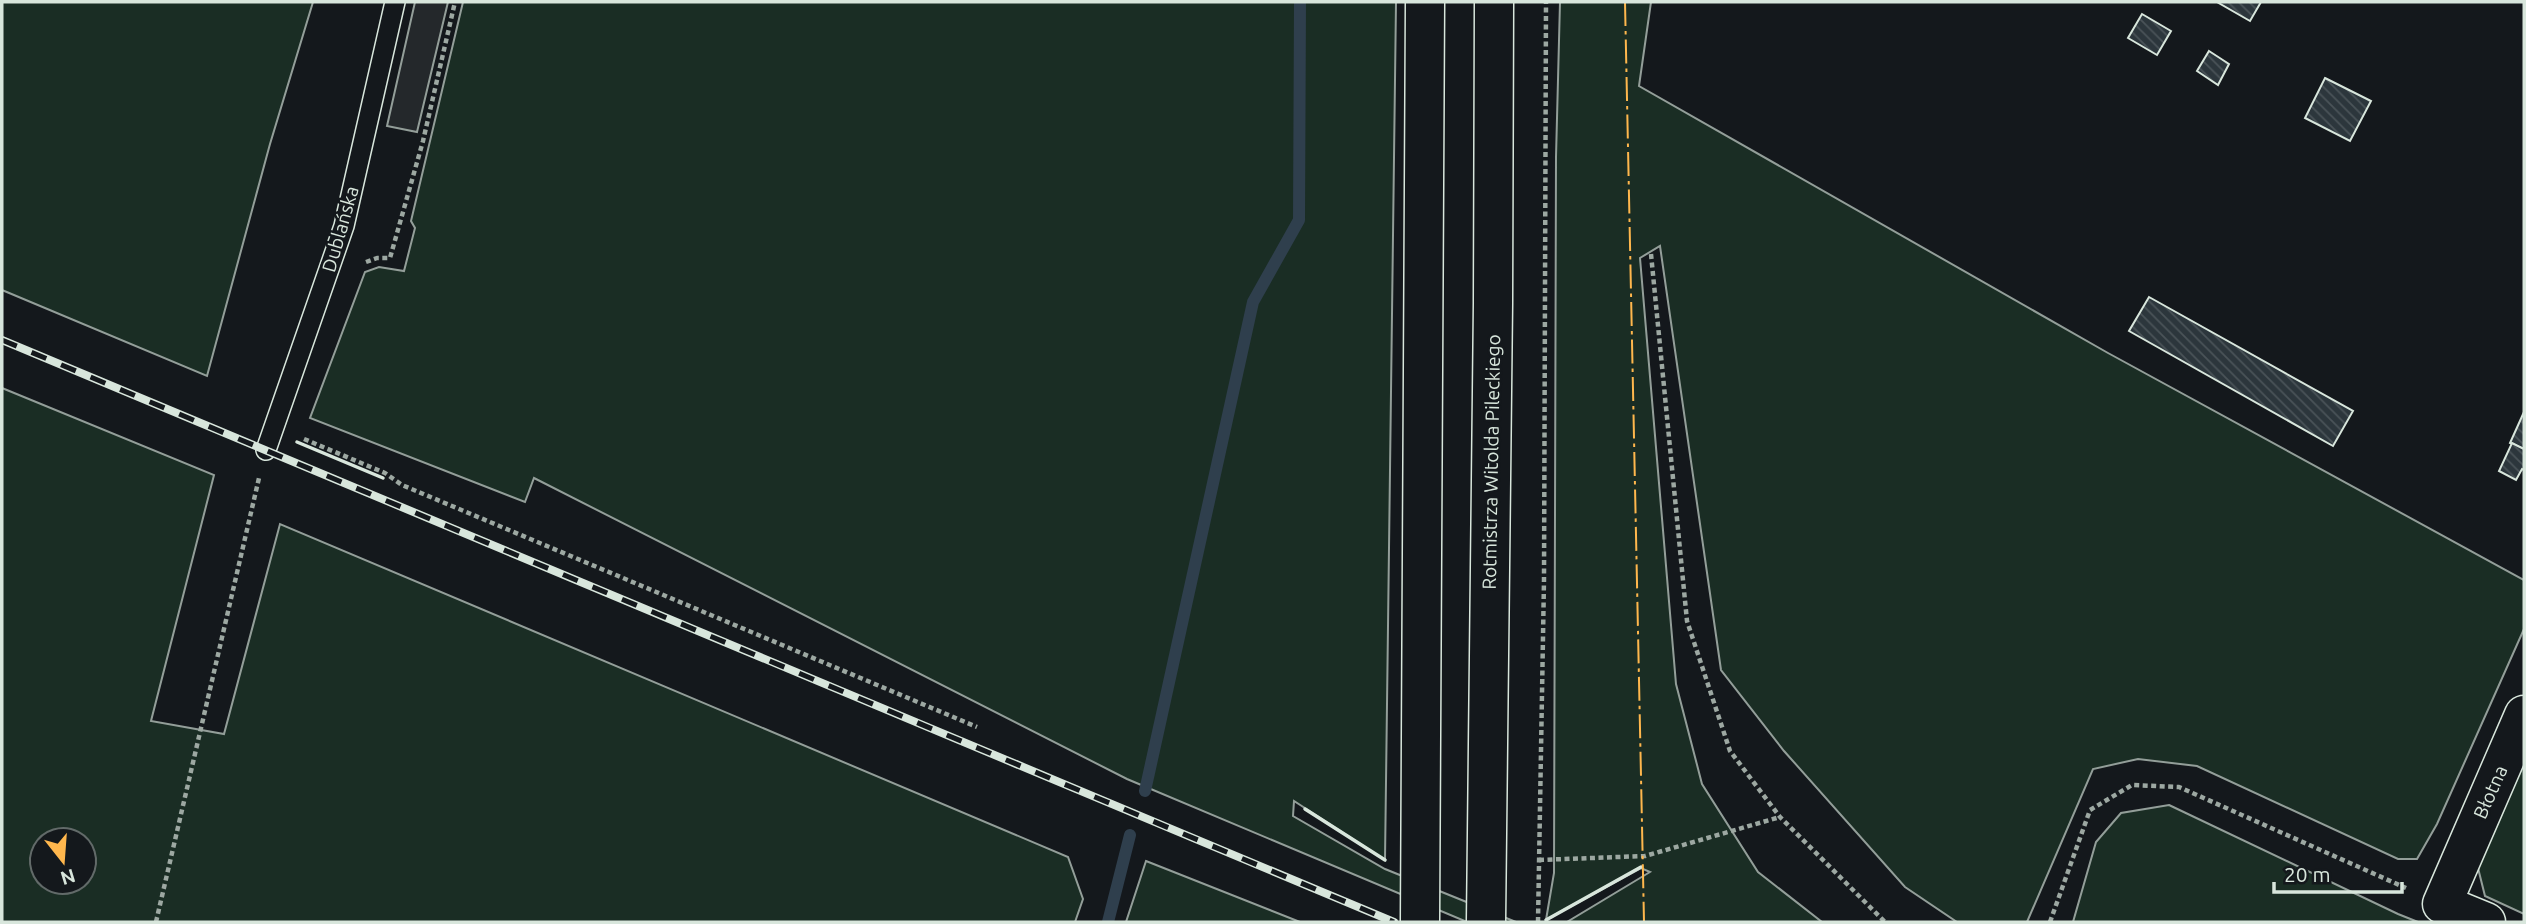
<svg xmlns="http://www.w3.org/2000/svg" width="2526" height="924" font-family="Ubuntu,sans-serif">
  <defs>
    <pattern id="building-back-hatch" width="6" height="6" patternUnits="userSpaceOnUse" patternTransform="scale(1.75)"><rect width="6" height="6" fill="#2c363c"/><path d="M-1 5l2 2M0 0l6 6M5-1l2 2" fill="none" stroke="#4a5358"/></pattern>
  </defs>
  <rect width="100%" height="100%" fill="#14181c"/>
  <g fill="#1a2d24" stroke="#939e99" stroke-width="2" fill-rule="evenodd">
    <path d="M2,2H313L270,144L207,376L2,290Z"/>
    <path d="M463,2H1396L1385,860L1294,801L1293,816L1385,869L1516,922H1467L1127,779L534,478L525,502L310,418L365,272L379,267L404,271L415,228L411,221Z"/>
    <path d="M1560,2H1651L1639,86L2108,353L2524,580V629L2437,824L2417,859H2398L2197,766L2138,759L2093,769L2027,922H1957L1905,887L1784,751L1721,670L1660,246L1640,258L1676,684L1702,784L1758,872L1822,922H1567L1650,872L1641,868L1546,920L1554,873L1556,157Z"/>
    <path d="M2,388L214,475L151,721L224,734L280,524L1068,857L1083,899L1075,922H2ZM84,840V882H42V840Z"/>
    <path d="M2524,757V914L2485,896L2477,864Z"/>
    <path d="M2169,805L2398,914L2418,922H2073L2096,842L2121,813Z"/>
    <path d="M1146,861L1300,922H1126Z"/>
  </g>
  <path fill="#24282b" stroke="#939e99" stroke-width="2" d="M415,2H448L417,132L387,126Z"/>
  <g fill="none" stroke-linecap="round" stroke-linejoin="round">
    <g stroke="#2f3f4d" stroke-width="12">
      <path d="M1145,791L1253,302L1299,220L1300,2"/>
      <path d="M1108,922L1130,835"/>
    </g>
  </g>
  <g fill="url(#building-back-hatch)" stroke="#d8e6dc" stroke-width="2">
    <path d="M2217,2H2261L2250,21Z"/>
    <path d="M2142,14L2171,31L2157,55L2128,38Z"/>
    <path d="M2209,51L2229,64L2218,85L2197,71Z"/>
    <path d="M2325,78L2371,101L2350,141L2305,118Z"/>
    <path d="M2149,297L2353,411L2333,446L2129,331Z"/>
    <path d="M2524,412V449L2510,443Z"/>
    <path d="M2512,443L2524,449V470L2522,469L2516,480L2499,471Z"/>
  </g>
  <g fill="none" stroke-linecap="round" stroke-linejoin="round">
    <g stroke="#d8e6dc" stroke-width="22">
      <path id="service" d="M266,450L344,226L395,2"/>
    </g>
    <g stroke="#d8e6dc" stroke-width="41">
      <path id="minor" d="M2486,922L2442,904L2524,715"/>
    </g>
    <g stroke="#d8e6dc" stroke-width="41">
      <g id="primary">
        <path d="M1420,922L1425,2"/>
        <path d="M1486,922L1493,303L1494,2"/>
      </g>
    </g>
    <g stroke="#9da8a2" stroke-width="4.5" stroke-dasharray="5 3.5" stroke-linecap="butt">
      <path d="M1651,254L1687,621L1730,751L1780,817L1885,922"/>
      <path d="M366,262L377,258H390L423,141L455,2"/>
      <path d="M304,439L385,473L402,485L977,727"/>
      <path d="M1539,860L1645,856L1780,817"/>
      <path d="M156,922L259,478"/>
      <path d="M1538,922L1544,580L1546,2"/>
      <path d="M2050,922L2090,810L2132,785L2179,787L2406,888"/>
    </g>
    <use href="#service" stroke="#14181c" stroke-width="19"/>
    <use href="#minor" stroke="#14181c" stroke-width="38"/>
    <use href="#primary" stroke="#14181c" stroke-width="38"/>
    <g stroke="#d8e6dc" stroke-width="8">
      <path id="rail" d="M2,340L1394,922"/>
    </g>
    <use href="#rail" stroke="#14181c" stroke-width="5" stroke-dasharray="16" stroke-linecap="butt"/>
    <g stroke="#d8e6dc" stroke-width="3.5">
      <path d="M297,442L383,478"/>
      <path d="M1305,809L1385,860"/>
      <path d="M1546,920L1641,867"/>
    </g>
    <path stroke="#ffb74d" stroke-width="2" stroke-dasharray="24 5 3.5 5" stroke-linecap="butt" d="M1625,2L1644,922"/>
  </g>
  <g text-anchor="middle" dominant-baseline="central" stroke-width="5" stroke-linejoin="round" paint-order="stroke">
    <g font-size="19" fill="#d8e6dc" stroke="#14181c">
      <text transform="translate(340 229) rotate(-74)">Dublańska</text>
      <text transform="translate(1491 462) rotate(-89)">Rotmistrza Witolda Pileckiego</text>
      <text transform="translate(2490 792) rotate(-66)">Błotna</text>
    </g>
  </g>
  <rect width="2526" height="924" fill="none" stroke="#d8e6dc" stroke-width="7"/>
  <g transform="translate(63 861) rotate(163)"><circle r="33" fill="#14181c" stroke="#626a69" stroke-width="2"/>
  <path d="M0-5L12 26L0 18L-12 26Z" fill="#ffb74d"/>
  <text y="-10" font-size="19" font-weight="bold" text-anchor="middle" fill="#d8e6dc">N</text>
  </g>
  <path d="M2274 882v10h128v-10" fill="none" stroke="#d8e6dc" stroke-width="3.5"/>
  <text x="2284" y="882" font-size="21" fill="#d8e6dc" stroke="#14181c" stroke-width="5" paint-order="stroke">20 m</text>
</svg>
